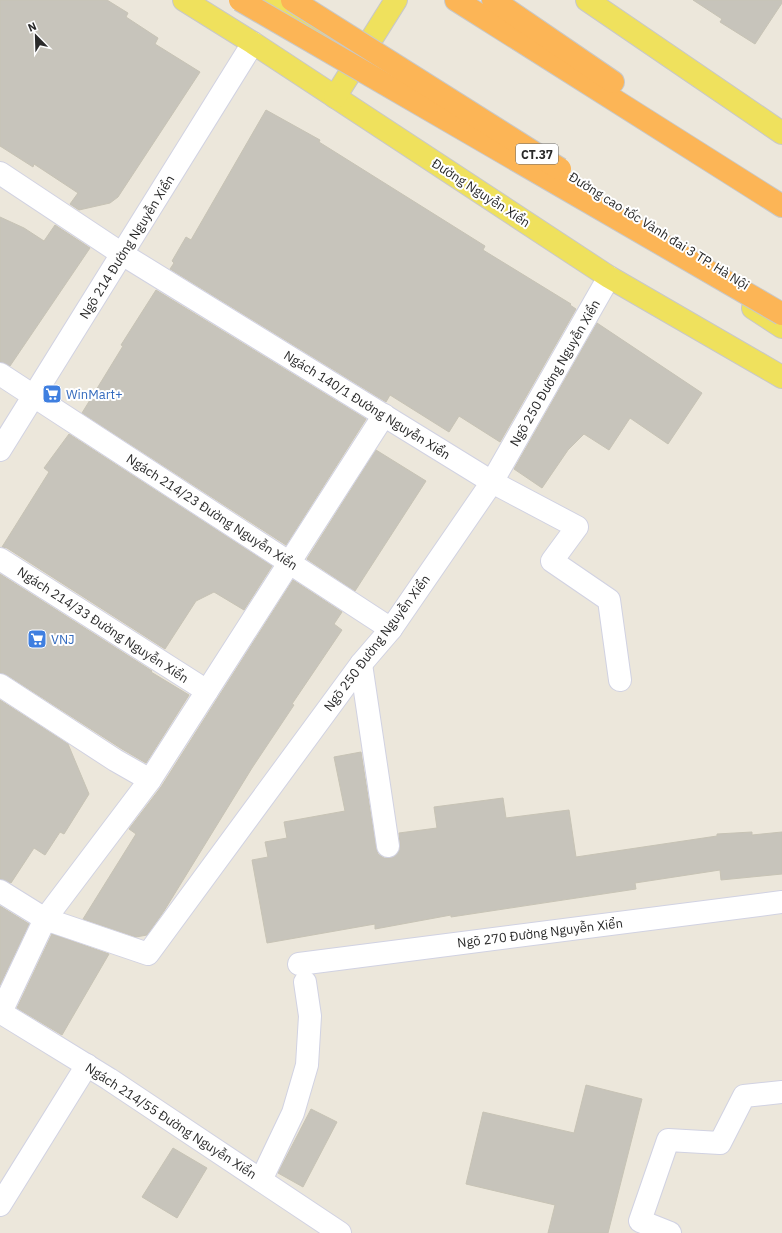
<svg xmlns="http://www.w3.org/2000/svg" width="782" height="1233" font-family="'IBM Plex Sans',sans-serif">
  <rect width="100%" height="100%" fill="#ece7db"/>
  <g fill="#c7c4bb" stroke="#c7c3b5">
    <path d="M0,0H107L128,13L126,17L158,38L155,44L200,72L118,197L110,203L79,210L70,204L78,193L34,164L33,167L0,146Z"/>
    <path d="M693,0H782V3L755,44L720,22L722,19Z"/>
    <path d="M266,110L320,140L319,142L485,246L483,250L571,304L570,305L576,309L500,442L459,416L449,432L390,395L386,402L170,269L174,263L172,261L186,237L191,240Z"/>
    <path d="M0,217L24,228L44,241L55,225L90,248L10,366L0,362Z"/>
    <path d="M156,290L366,419L286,545L82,413L123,346L121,345Z"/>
    <path d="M597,323L702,393L668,444L630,418L609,450L584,434L568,450L542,488L514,469Z"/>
    <path d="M69,434L272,566L244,610L214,592L196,601L165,649L7,548L2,547L49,472L44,468Z"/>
    <path d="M376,450L426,481L355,591L307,559Z"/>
    <path d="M0,574L152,671L151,672L189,695L146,763L122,749L7,675L0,673Z"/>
    <path d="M293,580L342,612L334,624L342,630L292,704L294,705L252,768L164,911L147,935L136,937L83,919L136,834L129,829L161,787Z"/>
    <path d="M0,700L68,744L89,794L64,834L60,832L45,855L34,848L11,883L0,879Z"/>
    <path d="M361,752L376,848L378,854L384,858H390L395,856L399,851L400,844L399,833L437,828L434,807L503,798L506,818L569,810L576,857L717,836V834L752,832V835L782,832V874L721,880L720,870L635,883L636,889L451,917V915L375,929V924L267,943L252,860L268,857L265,842L287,838L284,822L345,811L334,757Z"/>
    <path d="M0,906L29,924L0,985Z"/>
    <path d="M52,934L109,954L62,1035L17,1008Z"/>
    <path d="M586,1085L642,1099L608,1233H548L555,1205L466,1184L483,1112L574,1133Z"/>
    <path d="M311,1109L337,1122L303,1187L278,1173Z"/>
    <path d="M173,1148L207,1168L177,1218L142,1197Z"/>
  </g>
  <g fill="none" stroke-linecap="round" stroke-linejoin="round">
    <g stroke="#d1d2e2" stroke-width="24">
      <g id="minor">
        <path d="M0,173L122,254L492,482L577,527L552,561L609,600L620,680"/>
        <path d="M0,374L391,629"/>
        <path d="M0,450L253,43"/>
        <path d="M0,559L207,691"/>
        <path d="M361,664L388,846"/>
        <path d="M0,685L115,760L150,780"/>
        <path d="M0,891L45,919L148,954L361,664L391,629L492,482L609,277"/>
        <path d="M299,964L782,902"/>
        <path d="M0,1012L109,1079L340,1233"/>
        <path d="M1,1012L45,919L150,780L384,415"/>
        <path d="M261,1180L293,1113L307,1065L310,1016L305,982"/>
        <path d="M0,1205L87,1065"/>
        <path d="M670,1233L640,1221L668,1140L720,1143L744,1096L782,1092"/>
      </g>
    </g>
    <g stroke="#c8c8c8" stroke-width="24">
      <g id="major">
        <path d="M184,0L253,43L609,277L782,377"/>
        <path d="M267,0L385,73"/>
        <path d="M587,0L782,133"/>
        <path d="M335,97L396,0"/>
        <path d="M753,308L782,327"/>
      </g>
    </g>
    <g stroke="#c8c8c8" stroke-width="24">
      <g id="highway">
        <path d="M456,0L782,206"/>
        <path d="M493,0L613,82"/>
      </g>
    </g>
    <use href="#minor" stroke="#fff" stroke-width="22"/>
    <use href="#major" stroke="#efe15d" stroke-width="22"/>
    <use href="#highway" stroke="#fcb556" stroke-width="22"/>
    <g stroke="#c8c8c8" stroke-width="24" stroke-linecap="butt">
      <g id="highway-bridge">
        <path d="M240,0L782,314"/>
        <path d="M292,0L560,169"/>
      </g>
    </g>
    <use href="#highway-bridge" stroke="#fcb556" stroke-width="22"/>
  </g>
  <defs>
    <g id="supermarket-square" transform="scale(1)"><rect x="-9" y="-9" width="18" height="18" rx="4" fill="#3f7fe0" stroke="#fff"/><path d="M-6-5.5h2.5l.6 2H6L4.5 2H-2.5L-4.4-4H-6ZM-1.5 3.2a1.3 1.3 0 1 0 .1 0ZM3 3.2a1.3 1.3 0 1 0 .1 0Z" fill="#fff"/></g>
  </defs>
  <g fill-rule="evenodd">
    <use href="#supermarket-square" x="52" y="394"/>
    <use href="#supermarket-square" x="37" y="639"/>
  </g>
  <g text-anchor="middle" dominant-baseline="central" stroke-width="4" stroke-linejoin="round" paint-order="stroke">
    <rect fill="#fff" stroke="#6a6a6a" stroke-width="1" x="516" y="144" width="42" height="20" rx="3"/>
    <g font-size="12" font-weight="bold" fill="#2a2a2a">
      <text x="537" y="154">CT.37</text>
    </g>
    <g font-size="13" fill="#2a2a2a" stroke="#fff">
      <text transform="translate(481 193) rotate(33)">Đường Nguyễn Xiển</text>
      <text transform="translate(659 231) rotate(32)">Đường cao tốc Vành đai 3 TP. Hà Nội</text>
      <text transform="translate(127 247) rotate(-58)">Ngõ 214 Đường Nguyễn Xiển</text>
      <text transform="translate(555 373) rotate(-60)">Ngõ 250 Đường Nguyễn Xiển</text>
      <text transform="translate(367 405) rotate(32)">Ngách 140/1 Đường Nguyễn Xiển</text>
      <text transform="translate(212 512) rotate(33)">Ngách 214/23 Đường Nguyễn Xiển</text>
      <text transform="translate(103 625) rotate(33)">Ngách 214/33 Đường Nguyễn Xiển</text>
      <text transform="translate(377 643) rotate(-53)">Ngõ 250 Đường Nguyễn Xiển</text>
      <text transform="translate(540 933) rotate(-7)">Ngõ 270 Đường Nguyễn Xiển</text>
      <text transform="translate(171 1121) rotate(33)">Ngách 214/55 Đường Nguyễn Xiển</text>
    </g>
    <g font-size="13" fill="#366cbe" stroke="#fff" text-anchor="start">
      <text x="66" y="394">WinMart+</text>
      <text x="51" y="639">VNJ</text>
    </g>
  </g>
  <g transform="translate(36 36) rotate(337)" stroke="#ffffff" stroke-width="3" paint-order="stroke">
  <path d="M0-3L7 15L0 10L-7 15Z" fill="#2a2a2a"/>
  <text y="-6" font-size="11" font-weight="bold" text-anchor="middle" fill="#2a2a2a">N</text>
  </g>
</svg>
